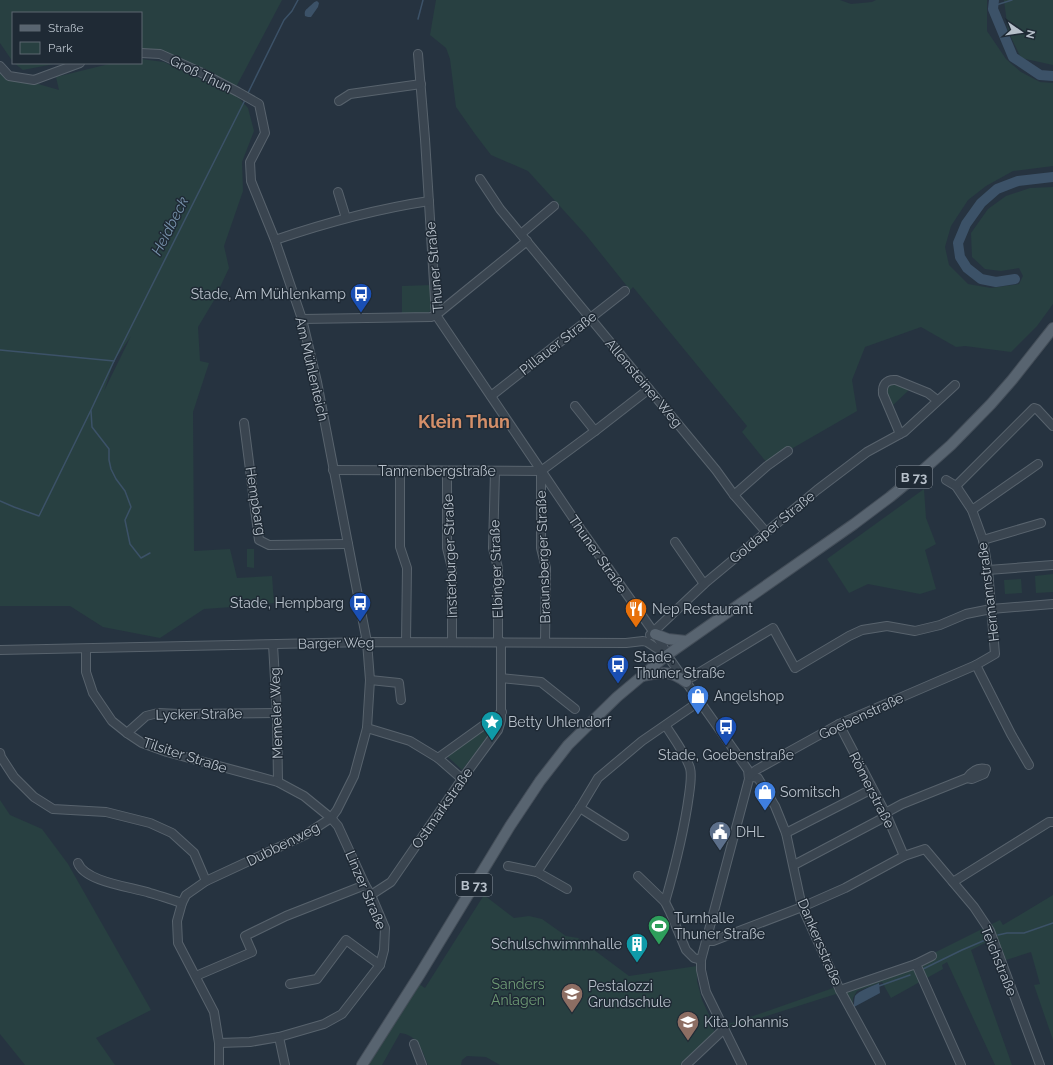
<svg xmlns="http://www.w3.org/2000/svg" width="1053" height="1065" font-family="Raleway,sans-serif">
  <rect width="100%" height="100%" fill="#263340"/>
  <g fill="#284041" fill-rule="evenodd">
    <path d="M0,0H282L236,87L141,50V13H13V62L0,43Z"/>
    <path d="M436,0H840L851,4L872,2L876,0H987V31L1006,59L1021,72L1040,82L1053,83V166L1013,171L986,186L968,200L951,226L945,247L949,265L968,284L991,288L1019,284L1023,276L1019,268L1001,271L985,269L972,257L971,233L988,209L1006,196L1030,188L1053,187V304L1037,326L1011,352L965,346L956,347L921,327L865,347L852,380L857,411L767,463L742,432L747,426L633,287L630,290L586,235L528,171L491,155L475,134L456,107L450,59L446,48L430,35Z"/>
    <path d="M1004,0H1053V65L1021,58L1008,31Z"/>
    <path d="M141,59L164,62L237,96L248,108L254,131L242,162L243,191L224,246L229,268L213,302L198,327L200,361L209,363L193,412L194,551L230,549L237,578L272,576L274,603L246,606L204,609L160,638L103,627L70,606H0V73L59,90L56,77L113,63H141ZM131,336L104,391L114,361Z"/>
    <path d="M14,63H59L23,70Z"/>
    <path d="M432,285L433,308L428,313H402V286Z"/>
    <path d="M891,382L910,389L891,407L886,393V386Z"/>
    <path d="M924,489L926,518L936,544L925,550L936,589L920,594L868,584L849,593L827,559Z"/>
    <path d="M247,549H254V568L247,567Z"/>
    <path d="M1053,574V592L1036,593L1035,576Z"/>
    <path d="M1021,579L1022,593L1005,594L1004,580Z"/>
    <path d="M492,724L495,727L462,770L447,756L487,726Z"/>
    <path d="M0,800L10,815L42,829L68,864L151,1010L96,1038L115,1065H25L0,1034Z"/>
    <path d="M484,895L514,918L529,916L542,919L566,936L578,938L629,976L697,966V981L702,1000L711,1019L715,1035L684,1061L681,1065H500L486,1057L467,1056L462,1060L461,1065H428C422,1050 418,1035 400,1033L382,1065H367L419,984L425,988Z"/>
    <path d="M1053,895V1040L1034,985L1040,984L1031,952L1006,960L998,940L989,941L971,950L1012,1065H995L947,962L942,965L943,969L891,998L882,982L857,991L853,998V1003L851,1005L844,993L837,996L836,994L729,1028L727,1024L739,1021L836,987L838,992L932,954L1000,920L1003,925Z"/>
  </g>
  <g fill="#3c5268">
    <path d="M317,1L319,3L318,7L311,17H308L305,16C304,10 306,10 310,6C313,4 313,2 317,1Z"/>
    <path d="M879,983L880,993L854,1007C854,1004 854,1000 855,996C858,991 873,986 879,983Z"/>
  </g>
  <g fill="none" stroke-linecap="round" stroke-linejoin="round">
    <g stroke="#3c5268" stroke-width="1.5">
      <path d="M993,6L1012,0"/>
      <path d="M418,19L423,0"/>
      <path d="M247,95L284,20L292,11L298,0"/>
      <path d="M0,350L114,361L245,100"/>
      <path d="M91,411L92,427L109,449V460L111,469L116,479L125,491L131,507L125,520L130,544L141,558L150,553"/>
      <path d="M0,501L14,507L39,516L91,410L114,361"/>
      <path d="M998,935L1007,933H1024L1053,923"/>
      <path d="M923,969L962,950L990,938"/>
      <path d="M879,986L910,975"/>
    </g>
    <g stroke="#3c5268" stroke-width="10">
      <path d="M994,0L993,9L1013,57L1040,75L1053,76"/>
      <path d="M1015,279L996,282L981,279L967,268L960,257L958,243L966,224L981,203L997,189L1018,181L1053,177"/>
    </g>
    <g stroke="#58636d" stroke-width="10">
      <g id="minor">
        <path d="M141,53L160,54L200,72L238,92L259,104L265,133L250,162L251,181L275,240L302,319L317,382L348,544L367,642L370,680L367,728L354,776L337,810L331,818L305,835L206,881L186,895L182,903L177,921L178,943L214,1012L219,1043V1065"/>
        <path d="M418,54L425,139L436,315L582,531L655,634L663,646L667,655L748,770L749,779L701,960V970L706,992L742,1065"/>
        <path d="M0,66L9,76L34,80L80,63"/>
        <path d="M339,101L350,94L421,84"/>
        <path d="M480,179L500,209L716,470L734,495L766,532"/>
        <path d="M338,192L346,218"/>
        <path d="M521,234L554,206"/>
        <path d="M275,240C325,223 376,209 429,201"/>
        <path d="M302,319L431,317L436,315L527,241"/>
        <path d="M491,396L625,291"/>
        <path d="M937,400L928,393L896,380C886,379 882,385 883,394L900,434L904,432L955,385"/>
        <path d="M575,406L595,431"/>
        <path d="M244,423L259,540L269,545L348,544"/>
        <path d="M333,470L541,471"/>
        <path d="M400,470V547L407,568L406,642"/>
        <path d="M447,471V548L452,568V642"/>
        <path d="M541,471V548L546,568L545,642"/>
        <path d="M541,471L595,431L649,389"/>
        <path d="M946,480L956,486L972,510L983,540L988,570L995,654L976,665L1011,734L1029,765"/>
        <path d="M956,486L1034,408L1037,409L1053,426"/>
        <path d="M734,495L767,466L788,451"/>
        <path d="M972,510L1038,464"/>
        <path d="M983,540L1041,523"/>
        <path d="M675,542L704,584"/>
        <path d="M988,570L1053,565"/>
        <path d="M650,635L704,584L817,490L867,452L900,434"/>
        <path d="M273,645L277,713L278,782"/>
        <path d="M86,649V672L93,693L112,721L127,733L142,743L167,752L278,782L304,796L331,818L338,826L365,885L371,895L385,928L384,950L380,965L342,1014L324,1024L279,1037L250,1042L219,1043"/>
        <path d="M0,650L367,642L626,643L643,641L647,642L667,655"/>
        <path d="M692,677L773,628L795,668L849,636L862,630L887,626L915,631L940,625L966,614L991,609L1053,604"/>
        <path d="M501,678L541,682L575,709"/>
        <path d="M370,680L399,683L401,700"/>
        <path d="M839,724L886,814L904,856"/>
        <path d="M367,728L410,741L438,758L462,779"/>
        <path d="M127,733L146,716L158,713L179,714L277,713"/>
        <path d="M0,753L1,757L14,777L34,797L53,809L106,812L150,823L172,833L194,853L206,881"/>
        <path d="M438,758L502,712"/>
        <path d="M749,776L758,778L775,806L786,833L802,907L840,990L881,1065"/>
        <path d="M749,776L756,770L839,724L976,665"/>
        <path d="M580,808L624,836"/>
        <path d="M786,833L872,789"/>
        <path d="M78,863C85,882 132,887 150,893C161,896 172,900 182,903"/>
        <path d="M794,865L883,818L889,811L902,804L967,778L972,779L984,774L986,769C978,767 972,771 967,778"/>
        <path d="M508,866L537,872L567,889"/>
        <path d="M537,872L580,808L598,778L642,741L700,701"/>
        <path d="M638,876L665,902L670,912L686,950L694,958L701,960"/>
        <path d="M953,882L1049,822H1053"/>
        <path d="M371,895L391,882L462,779L498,730L501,720V642L498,639V568L493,548L495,471"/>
        <path d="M665,902C675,867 684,832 689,795C690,788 692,775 690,768C685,753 674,739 666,726"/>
        <path d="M706,941H713L802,907L845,888L904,856L925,849L974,907L990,931L1040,1065"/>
        <path d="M916,964L961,1065"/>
        <path d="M196,976L252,952L245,936L286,916L365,885"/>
        <path d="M290,984L317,979L346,940L380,965"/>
        <path d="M840,990L843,989L916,964L932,956"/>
        <path d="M279,1037L285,1065"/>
        <path d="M414,1044L422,1065"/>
        <path d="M686,1065L724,1029"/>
      </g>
    </g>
    <g stroke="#444e59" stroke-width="12">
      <g id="major">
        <path d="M655,634L668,639L686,641"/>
        <path d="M643,676C663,672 669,670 686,682"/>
        <path d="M362,1065L420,974L510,826L540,781L568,745L617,697L667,655L854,524L890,497L923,470L951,445L991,404L1012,380L1053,328"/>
      </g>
    </g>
    <use href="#minor" stroke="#3a4550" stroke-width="8"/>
    <use href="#major" stroke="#586470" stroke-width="10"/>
  </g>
  <defs>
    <g id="bus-pin" transform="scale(1.15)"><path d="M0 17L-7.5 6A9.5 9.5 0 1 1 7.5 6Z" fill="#1a4fb4" stroke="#1f2a35"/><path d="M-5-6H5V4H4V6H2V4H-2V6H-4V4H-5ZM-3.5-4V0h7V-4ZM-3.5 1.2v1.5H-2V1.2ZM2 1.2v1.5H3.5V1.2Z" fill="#fff"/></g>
    <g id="restaurant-pin" transform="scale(1.15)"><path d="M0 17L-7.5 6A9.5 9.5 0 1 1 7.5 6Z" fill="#e8710a" stroke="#1f2a35"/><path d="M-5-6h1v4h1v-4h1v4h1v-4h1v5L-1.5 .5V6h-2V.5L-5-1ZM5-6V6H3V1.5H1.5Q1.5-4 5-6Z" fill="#fff"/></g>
    <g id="shop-pin" transform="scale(1.15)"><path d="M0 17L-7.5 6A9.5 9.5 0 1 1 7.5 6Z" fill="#3f7fe0" stroke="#1f2a35"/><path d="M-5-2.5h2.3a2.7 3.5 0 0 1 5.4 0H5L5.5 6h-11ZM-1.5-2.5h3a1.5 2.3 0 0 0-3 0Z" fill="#fff"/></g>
    <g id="sight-pin" transform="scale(1.15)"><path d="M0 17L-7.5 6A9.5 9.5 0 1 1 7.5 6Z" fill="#0f9aa8" stroke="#1f2a35"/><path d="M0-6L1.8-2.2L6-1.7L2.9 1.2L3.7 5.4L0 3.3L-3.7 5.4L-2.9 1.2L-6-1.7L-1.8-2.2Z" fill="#fff"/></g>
    <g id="civic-pin" transform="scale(1.15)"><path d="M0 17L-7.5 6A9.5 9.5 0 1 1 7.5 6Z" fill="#5c6f8a" stroke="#1f2a35"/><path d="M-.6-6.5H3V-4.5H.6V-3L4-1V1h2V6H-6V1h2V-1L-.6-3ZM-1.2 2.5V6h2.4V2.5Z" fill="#fff"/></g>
    <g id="stadium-pin" transform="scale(1.15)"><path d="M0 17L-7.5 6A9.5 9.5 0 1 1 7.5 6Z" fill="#2e9e5b" stroke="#1f2a35"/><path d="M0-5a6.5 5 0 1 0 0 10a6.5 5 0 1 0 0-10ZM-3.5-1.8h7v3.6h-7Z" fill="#fff"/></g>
    <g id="building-pin" transform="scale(1.15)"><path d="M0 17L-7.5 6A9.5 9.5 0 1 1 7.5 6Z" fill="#0f9aa8" stroke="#1f2a35"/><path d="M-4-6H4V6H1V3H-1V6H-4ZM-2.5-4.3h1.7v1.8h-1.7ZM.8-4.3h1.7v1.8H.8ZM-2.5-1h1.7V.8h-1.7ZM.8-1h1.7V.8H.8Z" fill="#fff"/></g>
    <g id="school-pin" transform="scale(1.15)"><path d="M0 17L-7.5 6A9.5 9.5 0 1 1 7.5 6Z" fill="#8d6e63" stroke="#1f2a35"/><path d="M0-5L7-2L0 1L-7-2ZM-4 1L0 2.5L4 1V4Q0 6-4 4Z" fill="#fff"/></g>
  </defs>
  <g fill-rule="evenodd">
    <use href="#bus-pin" x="361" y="294"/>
    <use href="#bus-pin" x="360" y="603"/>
    <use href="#restaurant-pin" x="636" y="609"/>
    <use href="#bus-pin" x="618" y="665"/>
    <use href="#shop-pin" x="698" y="696"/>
    <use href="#sight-pin" x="492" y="722"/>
    <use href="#bus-pin" x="726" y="727"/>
    <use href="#shop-pin" x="765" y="792"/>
    <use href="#civic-pin" x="720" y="832"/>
    <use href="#stadium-pin" x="659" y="926"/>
    <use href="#building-pin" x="637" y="944"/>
    <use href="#school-pin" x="572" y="994"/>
    <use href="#school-pin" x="688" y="1022"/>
  </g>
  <g text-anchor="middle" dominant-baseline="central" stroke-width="3" stroke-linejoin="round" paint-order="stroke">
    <g fill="#1f2a35" stroke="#89939d" stroke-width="1">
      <rect x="896" y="466" width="36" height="22" rx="3"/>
      <rect x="456" y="874" width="36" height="22" rx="3"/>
    </g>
    <g font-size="13" font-weight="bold" fill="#b7c0ca">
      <text x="914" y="477">B 73</text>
      <text x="474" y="885">B 73</text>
    </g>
    <g font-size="14" fill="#b7c0ca" stroke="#1f2a35">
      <text transform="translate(201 74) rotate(26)">Groß Thun</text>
      <text transform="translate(434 267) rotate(-95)">Thuner Straße</text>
      <text transform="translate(558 343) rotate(-38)">Pillauer Straße</text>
      <text transform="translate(312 369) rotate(77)">Am Mühlenteich</text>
      <text transform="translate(644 383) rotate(50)">Allensteiner Weg</text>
      <text x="437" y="471">Tannenbergstraße</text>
      <text transform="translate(256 501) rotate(81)">Hempbarg</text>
      <text transform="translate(772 527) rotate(-39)">Goldaper Straße</text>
      <text transform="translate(598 554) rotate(55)">Thuner Straße</text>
      <text transform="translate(450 556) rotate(-92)">Insterburger Straße</text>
      <text transform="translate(543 557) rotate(-92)">Braunsberger Straße</text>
      <text transform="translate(496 569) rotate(-92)">Elbinger Straße</text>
      <text transform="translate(988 592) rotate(-97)">Hermannstraße</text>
      <text transform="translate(336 643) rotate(-1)">Barger Weg</text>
      <text transform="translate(276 713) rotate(-92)">Memeler Weg</text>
      <text transform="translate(199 714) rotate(-1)">Lycker Straße</text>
      <text transform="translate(861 716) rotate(-25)">Goebenstraße</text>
      <text transform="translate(185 755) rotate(18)">Tilsiter Straße</text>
      <text transform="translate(872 790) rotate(63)">Römerstraße</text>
      <text transform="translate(442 808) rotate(-55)">Ostmarkstraße</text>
      <text transform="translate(283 844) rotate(-27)">Dubbenweg</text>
      <text transform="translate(366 890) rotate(67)">Linzer Straße</text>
      <text transform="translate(820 942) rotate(67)">Dankersstraße</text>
      <text transform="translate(999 961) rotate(68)">Teichstraße</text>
    </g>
    <g font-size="14" fill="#b7c0ca" stroke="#1f2a35" text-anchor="start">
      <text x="346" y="294" text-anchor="end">Stade, Am Mühlenkamp</text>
      <text x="344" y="603" text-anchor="end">Stade, Hempbarg</text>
      <text x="652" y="609">Nep Restaurant</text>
      <text x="634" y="657">Stade,<tspan x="634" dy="16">Thuner Straße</tspan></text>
      <text x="714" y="696">Angelshop</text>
      <text x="508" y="722">Betty Uhlendorf</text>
      <text x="726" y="755" text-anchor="middle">Stade, Goebenstraße</text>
      <text x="780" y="792">Somitsch</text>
      <text x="736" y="832">DHL</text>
      <text x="674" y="918">Turnhalle<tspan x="674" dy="16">Thuner Straße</tspan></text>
      <text x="622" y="944" text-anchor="end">Schulschwimmhalle</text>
      <text x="588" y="986">Pestalozzi<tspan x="588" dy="16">Grundschule</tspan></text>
      <text x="704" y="1022">Kita Johannis</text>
    </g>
    <g font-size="14" fill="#6f9b75" stroke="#1f2a35">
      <text x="518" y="984">Sanders<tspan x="518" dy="16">Anlagen</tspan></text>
    </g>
    <g font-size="15" font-style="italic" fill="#7893ac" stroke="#1f2a35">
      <text transform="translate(170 226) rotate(-63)">Heidbeck</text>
    </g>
    <g font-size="18" font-weight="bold" fill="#d48f69" stroke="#1f2a35">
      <text x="464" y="421">Klein Thun</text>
    </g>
  </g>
  <rect x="12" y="12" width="130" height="52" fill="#1f2a35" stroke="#5c6671"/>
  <rect x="20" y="25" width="20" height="6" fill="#586470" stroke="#5c6671"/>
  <text x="48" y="32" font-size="12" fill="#b7c0ca">Straße</text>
  <rect x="20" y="42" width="20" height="12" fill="#284041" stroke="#5c6671"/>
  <text x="48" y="52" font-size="12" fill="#b7c0ca">Park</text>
  <g transform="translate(1021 32) rotate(103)" stroke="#1f2a35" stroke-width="3" paint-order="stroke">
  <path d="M0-3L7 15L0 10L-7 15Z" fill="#b7c0ca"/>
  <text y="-6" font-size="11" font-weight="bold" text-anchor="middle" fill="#b7c0ca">N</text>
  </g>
</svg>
